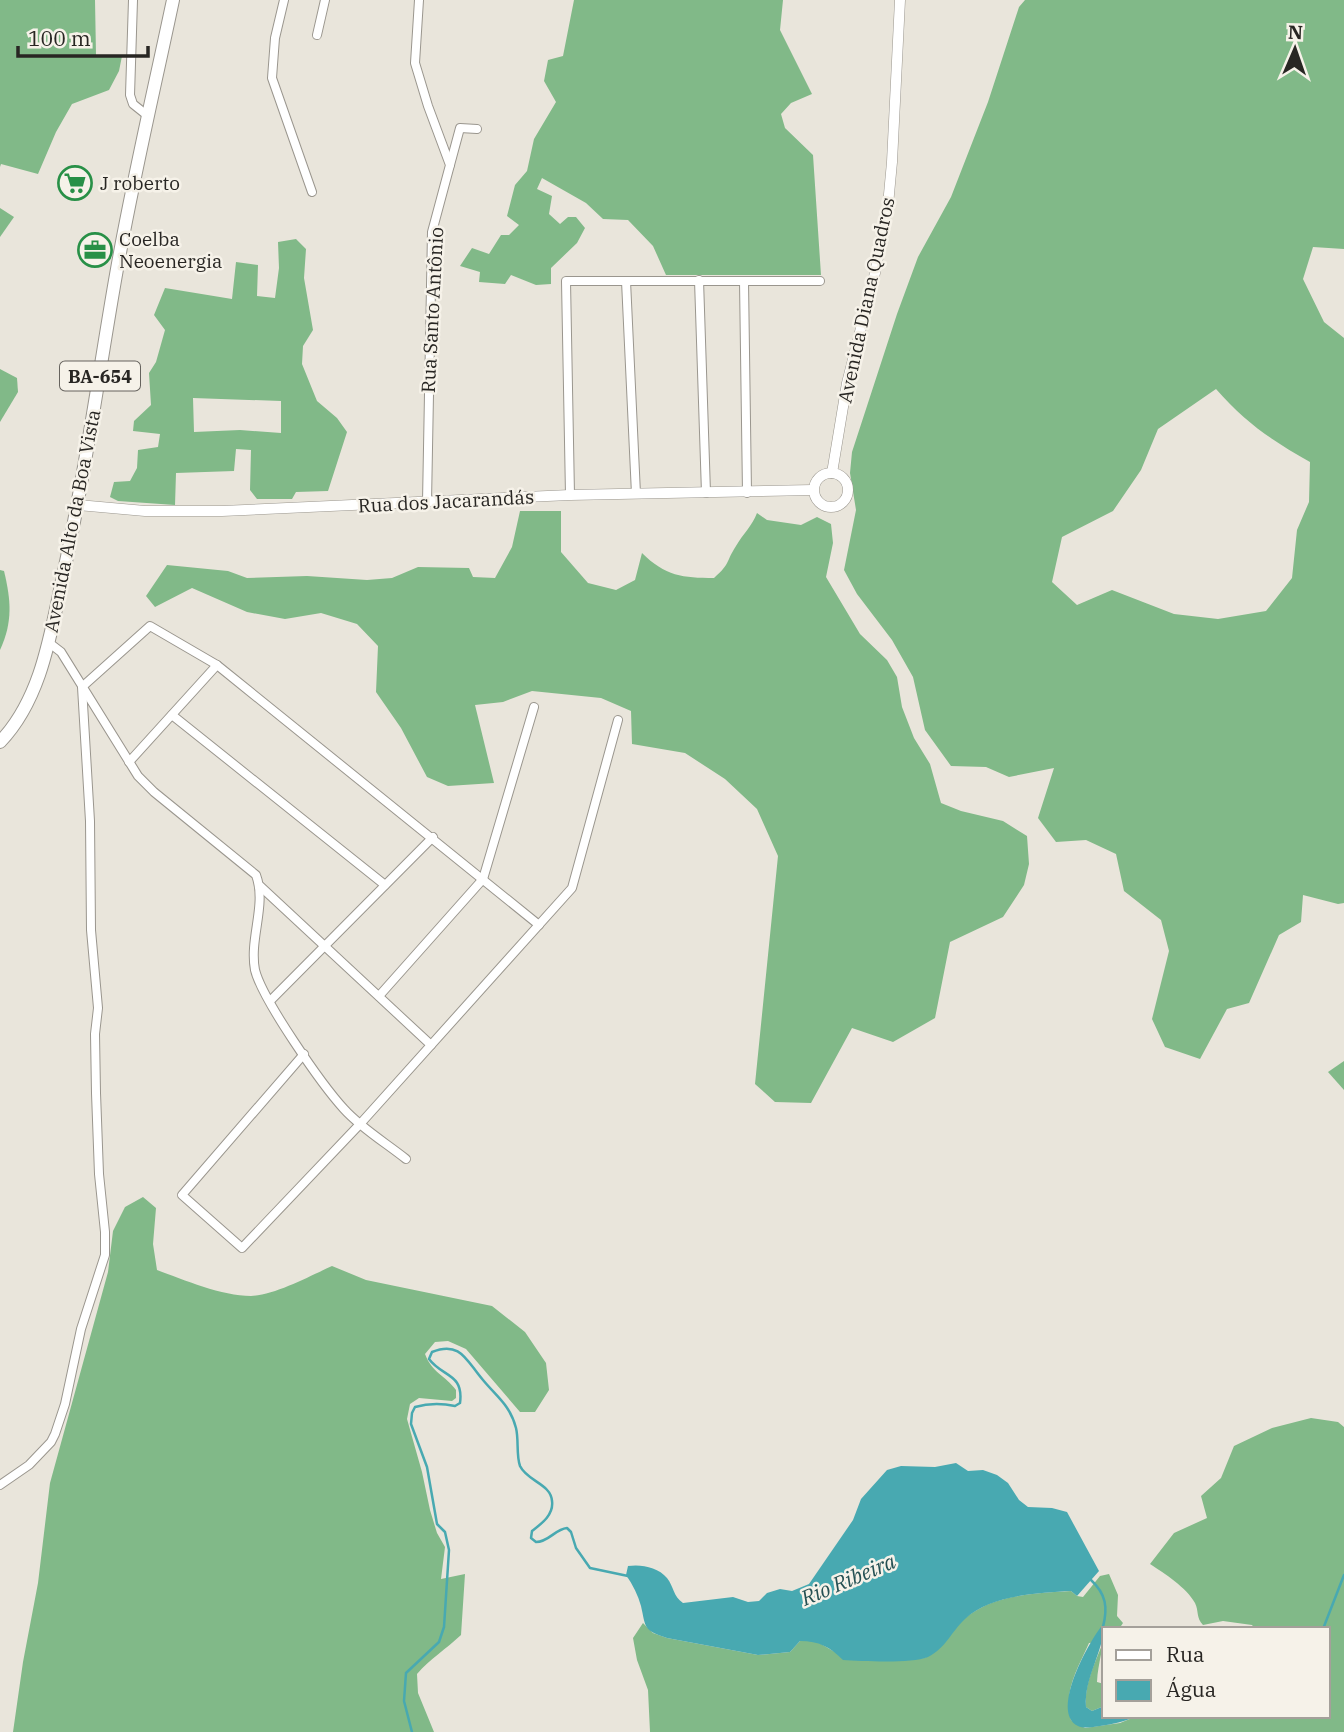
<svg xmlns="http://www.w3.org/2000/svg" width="1344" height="1732" font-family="'IBM Plex Serif',serif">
  <rect width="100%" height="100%" fill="#e9e5db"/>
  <g fill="#81b988" fill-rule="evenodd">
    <path d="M0,0H95L96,55L122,56L119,71L109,90L72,104L56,132L38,174L1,164L0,167Z"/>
    <path d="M574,0H783L780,30L812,94L791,103L781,114L785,128L813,155L821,275H666L653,246L628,220L603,219L586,203L542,178L537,189L552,196L549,214L560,224L568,217H576L585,228L577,243L551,268V284L536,285L511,275L505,284L479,282L480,272L460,266L472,248L489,254L501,235H509L519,225L507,216L515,185L527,171L534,139L556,102L544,81L548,60L563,56Z"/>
    <path d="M1025,0H1344V249L1313,247L1303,279L1324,322L1344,338V903L1338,904L1303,895L1301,922L1279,935L1249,1003L1227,1009L1200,1059L1165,1047L1152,1019L1169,951L1161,920L1124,891L1116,854L1086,840L1056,842L1038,818L1054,768L1009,777L986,767L951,766L925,730L913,677L892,640L857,594L844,570L856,510L850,473L852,452L897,314L918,257L951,197L988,102L1019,7ZM1216,389C1246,423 1271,440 1310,462L1309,502L1297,530L1292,578L1266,611L1218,619L1174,614L1112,590L1077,605L1052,582L1062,537L1113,511L1141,470L1158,429Z"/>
    <path d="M0,208L14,217L0,237Z"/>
    <path d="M296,239L306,249L304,278L313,330L303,346L302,364L317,401L337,418L347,432L328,491L296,492L292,499H257L250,490L251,450L236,449L234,471L176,473L175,505L118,501L110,497L114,482L130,481L137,468L138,450L158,447L160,434L133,431L134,421L151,405L149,373L156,362L165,330L154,315L165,288L232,299L236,262L258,265L257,296L275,298L279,268L278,242ZM193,398L281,401V433L240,430L194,432Z"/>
    <path d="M0,369L17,378L18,392L0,422Z"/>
    <path d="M520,511H561V552L588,583L616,590L635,580L642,553C665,576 683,578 714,578C731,563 725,563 736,546C743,534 752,526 757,513L767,520L801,525L817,517L831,524L833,543L826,577L860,634L887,660L897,677L902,707L914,738L930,764L941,803L961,811L1003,821L1027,836L1029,864L1024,885L1003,917L950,942L935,1018L893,1042L852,1028L811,1103L775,1102L755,1084L778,856L757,809L725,779L685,753L632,744L631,711L601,698L532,691L503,702L475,705L494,783L448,786L427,777L401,728L376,692L378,646L357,624L321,613L285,619L247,612L192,588L155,607L146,596L167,565L228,571L247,578L307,576L367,580L392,578L418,567L469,568L473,577L495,578L512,547Z"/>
    <path d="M0,570L4,571C11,600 13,622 0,650Z"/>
    <path d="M1344,1061V1090L1328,1072Z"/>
    <path d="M143,1197L156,1208L153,1244L157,1270C184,1280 222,1296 251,1296C275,1295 310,1276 332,1266L366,1280L492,1306L525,1332L546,1363L549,1390L535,1412H520L466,1349L448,1341L435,1342L425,1354C432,1373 445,1375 456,1390V1398L452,1401L419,1398L410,1404L407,1419L422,1472L430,1510L437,1533L445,1547L441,1579L465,1574L461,1635C446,1649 430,1659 417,1674L418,1693L434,1732H13L23,1662L38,1583L50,1483L108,1272L113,1231L125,1207Z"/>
    <path d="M1311,1418L1338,1422L1344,1427V1732H650L648,1690L637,1660L633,1638L643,1623L653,1633L667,1638L758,1655L790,1652L800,1641H816L833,1651L889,1660L925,1658C941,1642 957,1621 977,1610C1004,1594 1041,1593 1071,1591L1077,1596L1083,1597L1100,1576L1109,1574L1118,1595L1117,1616L1123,1623L1119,1629H1104C1104,1648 1098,1662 1097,1682L1104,1684V1706L1092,1711L1086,1707C1084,1683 1095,1664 1103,1642L1089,1643C1078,1668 1063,1691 1071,1720L1085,1728L1120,1723L1137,1716H1328V1629H1255L1252,1625L1223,1621L1203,1625C1196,1618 1199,1611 1195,1603C1187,1588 1164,1573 1150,1564L1174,1533L1207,1518L1201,1496L1221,1478L1234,1446L1272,1428Z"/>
  </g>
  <g fill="#48a9b1">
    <path d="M956,1463L968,1471L983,1470L997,1475L1008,1483L1019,1500L1028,1507L1052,1508L1067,1512L1099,1571L1077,1596L1071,1591C1038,1593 990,1595 965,1619C951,1632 946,1648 928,1657C911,1664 862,1661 843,1660C830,1647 819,1641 800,1641L790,1652L758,1655L667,1638C643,1630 646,1628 641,1606C638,1595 633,1585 626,1575L628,1566C641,1564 658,1567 667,1578C674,1587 673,1596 683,1603L733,1597L748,1602L759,1601L767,1593L780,1589L792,1591L809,1584L853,1520L861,1499L887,1470L901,1466L935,1467Z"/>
    <path d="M1104,1623C1104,1653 1084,1676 1086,1707L1092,1711L1104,1706V1716H1137C1124,1722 1113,1724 1100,1726C1093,1727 1084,1729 1078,1726C1049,1712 1090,1639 1104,1623Z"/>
  </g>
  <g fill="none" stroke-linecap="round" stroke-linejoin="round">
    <g stroke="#48a9b1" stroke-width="2.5">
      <path d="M1091,1580C1106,1594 1108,1607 1103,1627"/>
      <path d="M1323,1629L1344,1575"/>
      <path d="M412,1732L404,1701L406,1673L439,1642L444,1627L449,1550L445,1532L437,1524L427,1467L411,1424L412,1413L415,1407C429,1403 441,1403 455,1406L460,1403C464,1373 442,1377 429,1359L432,1352C461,1340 467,1362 483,1380C497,1397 510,1405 516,1428C519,1440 516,1455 520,1466C527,1481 551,1484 552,1501C554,1515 541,1524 532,1531L531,1538L536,1542C549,1542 555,1529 567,1528L571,1532L576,1548L590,1568L628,1576"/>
    </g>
    <g stroke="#9a968e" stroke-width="10">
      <g id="minor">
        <path d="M133,0L130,95L133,104L148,116"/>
        <path d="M284,0L275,38L272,78L312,192"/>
        <path d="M419,0L415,63L428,106L450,165L432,232L427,502"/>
        <path d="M317,35L325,0"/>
        <path d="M450,165L460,128L477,129"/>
        <path d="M699,280L706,493"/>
        <path d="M626,281L636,494"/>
        <path d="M744,281L747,493"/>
        <path d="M570,495L566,281H820"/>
        <path d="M48,642L61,652L138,776L154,792L256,875C267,905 249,938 255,970C262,999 322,1085 344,1109C361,1128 386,1143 406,1159"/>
        <path d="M172,715L385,885"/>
        <path d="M129,762L217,665"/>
        <path d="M260,886L431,1045"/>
        <path d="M379,996L483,879L534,707"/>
        <path d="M270,1001L433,837"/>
        <path d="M304,1054L182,1195L242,1248L361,1123L572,888L618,720"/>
        <path d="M0,1485L29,1465L51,1442L55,1434L65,1404L81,1329L105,1255V1232L99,1174L96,1093L95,1034L98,1008L91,930L90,821L82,687L150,626L217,665L539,925"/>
      </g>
    </g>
    <g stroke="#9a968e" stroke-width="11">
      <g id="tertiary">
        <circle cx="831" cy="490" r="17"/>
        <path d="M832,473L847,383L875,273L888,205L892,162L900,0"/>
        <path d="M78,505L145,511H222L570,495L813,490"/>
      </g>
    </g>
    <g stroke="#9a968e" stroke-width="14">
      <path id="primary" d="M0,742C43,697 51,630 64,571C86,471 99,370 117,269C133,179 154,90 173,0"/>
    </g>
    <use href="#minor" stroke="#fff" stroke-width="8"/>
    <use href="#tertiary" stroke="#fff" stroke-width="10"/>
    <use href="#primary" stroke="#fff" stroke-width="12"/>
  </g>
  <defs>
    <g id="supermarket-ring" transform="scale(1.75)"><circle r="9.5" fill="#f6f2e9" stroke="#289047" stroke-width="1.5"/><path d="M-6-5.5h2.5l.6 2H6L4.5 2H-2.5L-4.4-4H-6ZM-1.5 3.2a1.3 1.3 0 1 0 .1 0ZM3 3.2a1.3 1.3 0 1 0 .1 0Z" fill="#289047"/></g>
    <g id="office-ring" transform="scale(1.75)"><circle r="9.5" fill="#f6f2e9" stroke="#289047" stroke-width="1.5"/><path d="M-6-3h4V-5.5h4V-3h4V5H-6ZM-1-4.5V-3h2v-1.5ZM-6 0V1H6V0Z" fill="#289047"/></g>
  </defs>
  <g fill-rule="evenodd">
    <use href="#supermarket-ring" x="75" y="183"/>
    <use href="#office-ring" x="95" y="250"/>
  </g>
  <g text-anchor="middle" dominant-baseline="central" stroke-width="5" stroke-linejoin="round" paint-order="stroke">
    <rect fill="#f6f2e9" stroke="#66635e" stroke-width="2" x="60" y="361.5" width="80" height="29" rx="5"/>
    <g font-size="18" font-weight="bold" fill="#282623">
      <text x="100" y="376">BA-654</text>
    </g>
    <g font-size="19" fill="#282623" stroke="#f6f2e9" text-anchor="start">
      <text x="100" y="183">J roberto</text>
      <text x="119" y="239">Coelba<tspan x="119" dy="22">Neoenergia</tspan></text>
    </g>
    <g font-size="19" fill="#282623" stroke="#f6f2e9">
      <text transform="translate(866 300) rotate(-78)">Avenida Diana Quadros</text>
      <text transform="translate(432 310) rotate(-87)">Rua Santo Antônio</text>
      <text transform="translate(446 501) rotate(-3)">Rua dos Jacarandás</text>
      <text transform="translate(72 521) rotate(-79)">Avenida Alto da Boa Vista</text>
    </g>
    <g font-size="21" font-style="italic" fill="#245053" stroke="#f6f2e9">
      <text transform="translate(848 1579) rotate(-23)">Rio Ribeira</text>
    </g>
  </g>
  <rect x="1102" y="1627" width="228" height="91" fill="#f6f2e9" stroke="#a4a09a" stroke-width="2"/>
  <rect x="1116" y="1650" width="35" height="10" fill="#ffffff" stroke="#a4a09a" stroke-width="2"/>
  <text x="1166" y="1662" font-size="21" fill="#282623">Rua</text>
  <rect x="1116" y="1680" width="35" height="21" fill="#48a9b1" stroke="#a4a09a" stroke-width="2"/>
  <text x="1166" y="1697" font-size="21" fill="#282623">Água</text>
  <g transform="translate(1295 49) rotate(2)" stroke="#f6f2e9" stroke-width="5" paint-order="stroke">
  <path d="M0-5L12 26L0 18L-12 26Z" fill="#282623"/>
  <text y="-10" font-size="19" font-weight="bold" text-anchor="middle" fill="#282623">N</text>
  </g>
  <path d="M18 46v10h130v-10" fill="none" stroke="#282623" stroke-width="3.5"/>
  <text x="28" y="46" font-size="21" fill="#282623" stroke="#f6f2e9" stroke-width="5" paint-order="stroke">100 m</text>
</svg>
